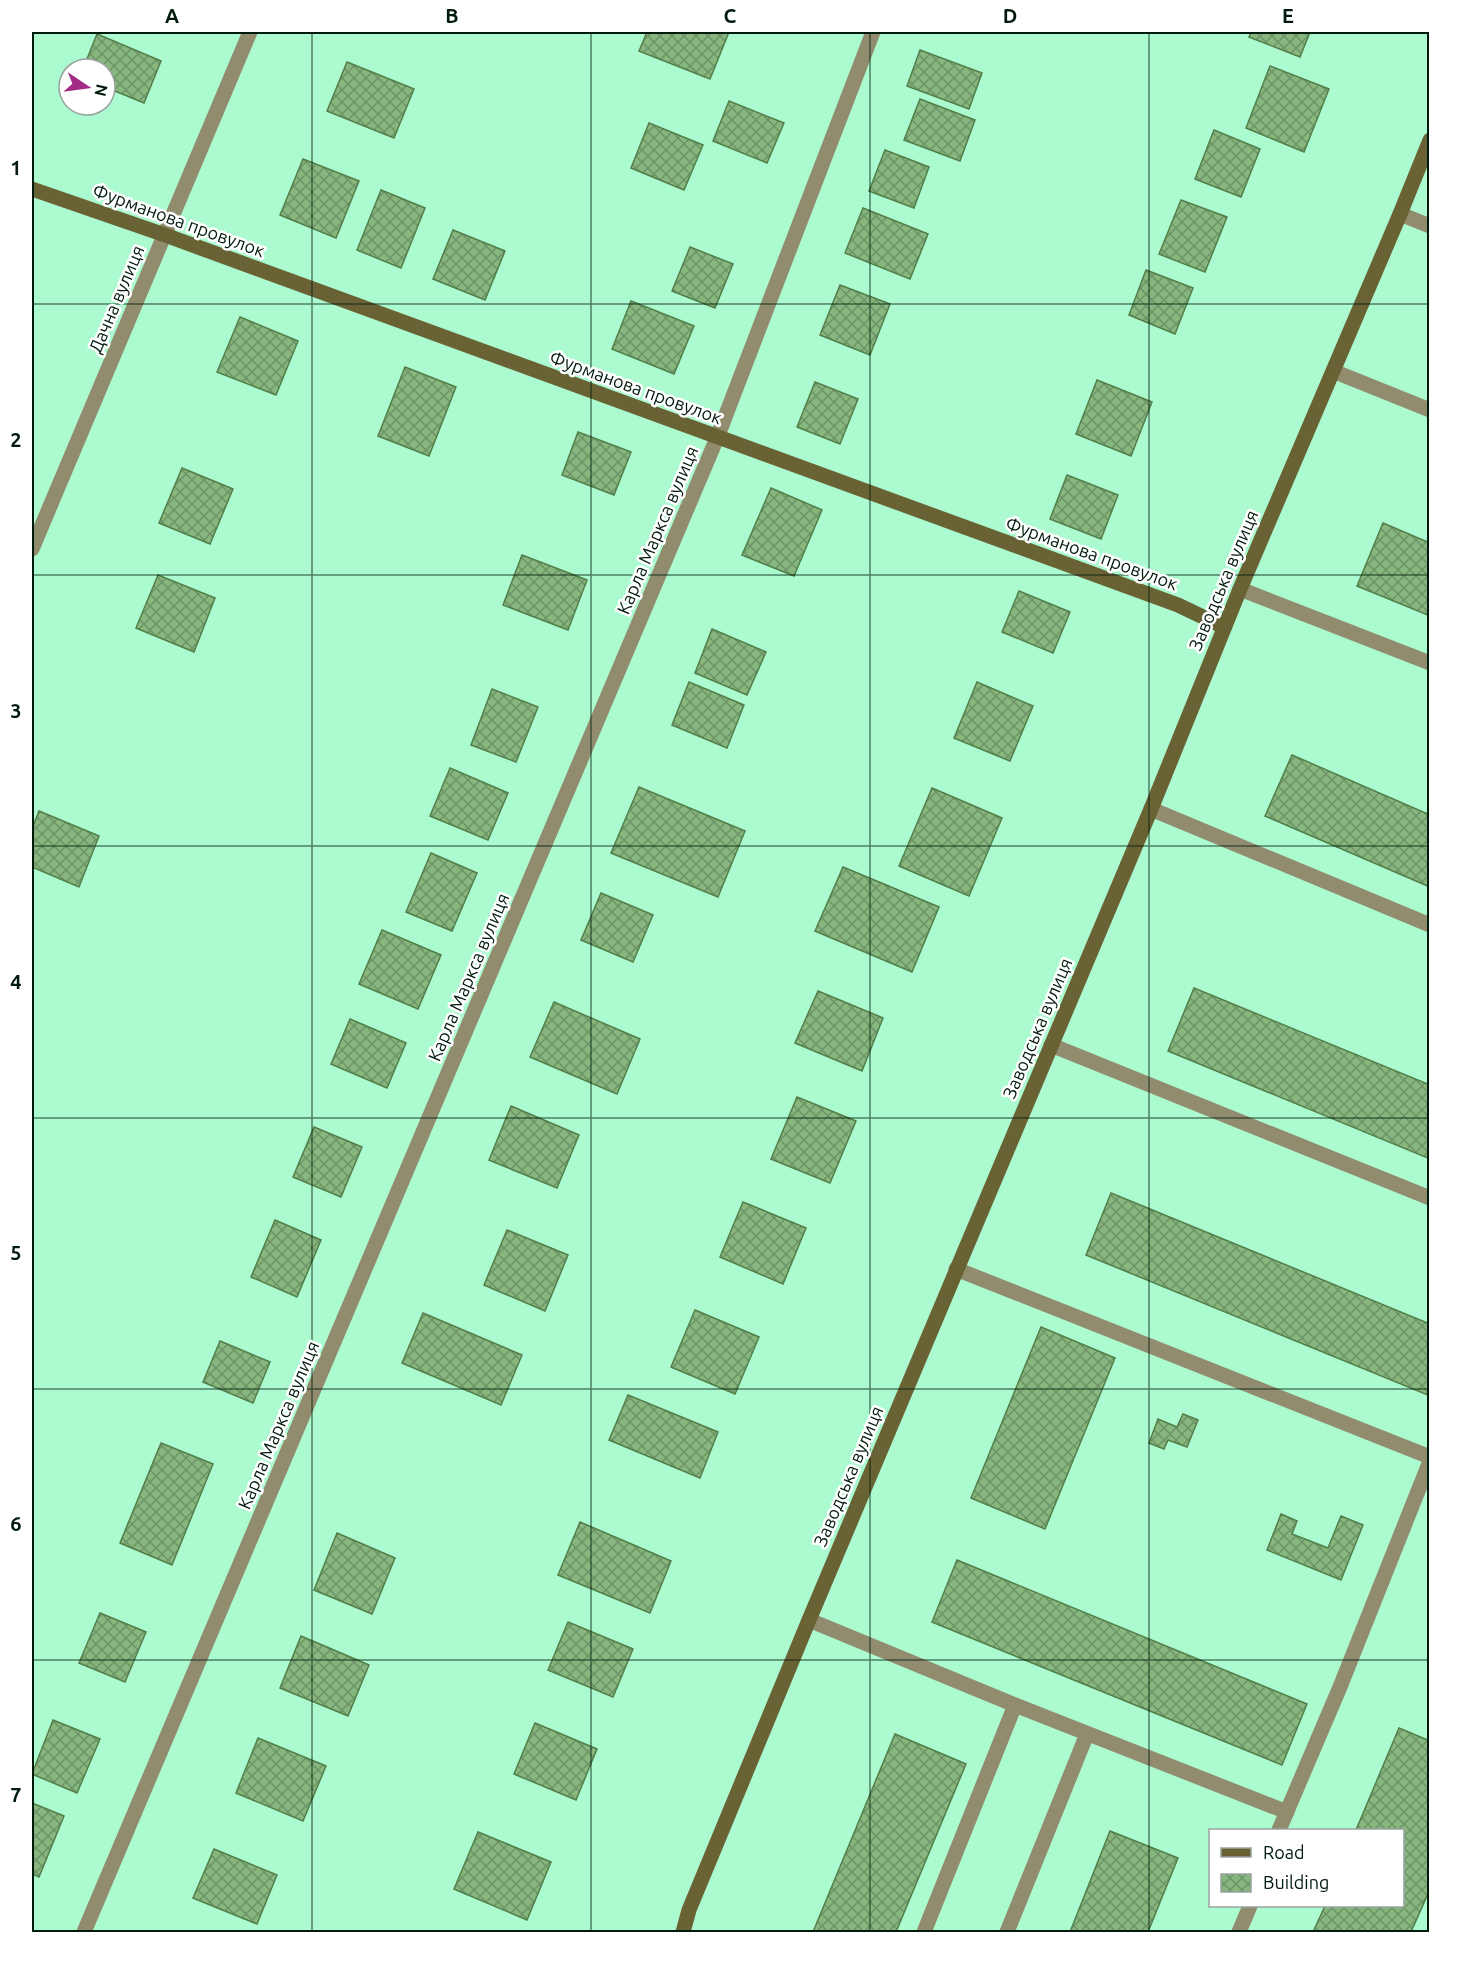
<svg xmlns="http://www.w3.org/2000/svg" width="1461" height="1964" font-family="Ubuntu,sans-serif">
  <defs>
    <pattern id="building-cross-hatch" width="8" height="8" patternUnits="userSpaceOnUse" patternTransform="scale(1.5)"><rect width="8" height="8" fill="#87b77e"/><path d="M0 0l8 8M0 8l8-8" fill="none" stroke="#6c9466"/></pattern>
  </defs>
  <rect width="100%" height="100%" fill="#acfad0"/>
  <g fill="url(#building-cross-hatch)" stroke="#527f49" stroke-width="1.5">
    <path d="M647,32H729L710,79L639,51Z"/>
    <path d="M1251,32H1310L1300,57L1249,37Z"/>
    <path d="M97,34L161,61L144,103L105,87V69H83Z"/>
    <path d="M920,50L982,73L969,109L907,86Z"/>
    <path d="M347,62L414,89L394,138L327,111Z"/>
    <path d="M1270,66L1329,89L1304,152L1246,128Z"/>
    <path d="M920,99L975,120L960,161L904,140Z"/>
    <path d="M729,101L784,123L767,163L713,141Z"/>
    <path d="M649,123L703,145L684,190L631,168Z"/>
    <path d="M1214,130L1260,149L1241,197L1195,179Z"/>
    <path d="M885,150L929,167L914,208L869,191Z"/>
    <path d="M303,159L359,181L336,238L280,215Z"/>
    <path d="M381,190L425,208L401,268L357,250Z"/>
    <path d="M1181,200L1227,217L1205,272L1159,254Z"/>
    <path d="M863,208L928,234L910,279L845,253Z"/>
    <path d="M453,230L505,251L485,300L433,279Z"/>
    <path d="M690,247L733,264L715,308L672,291Z"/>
    <path d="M1146,270L1193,288L1175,334L1129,315Z"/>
    <path d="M840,285L890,304L870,355L820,335Z"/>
    <path d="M631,301L694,326L674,374L612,349Z"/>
    <path d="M240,317L298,341L276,395L217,372Z"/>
    <path d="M405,367L456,387L429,456L378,436Z"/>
    <path d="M1097,380L1152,402L1131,456L1076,434Z"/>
    <path d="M815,382L858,399L840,444L797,427Z"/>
    <path d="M578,432L631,452L614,495L562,475Z"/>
    <path d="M182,468L233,489L210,544L159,523Z"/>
    <path d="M1067,475L1118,495L1101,539L1050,519Z"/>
    <path d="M771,488L822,510L794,576L742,555Z"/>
    <path d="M1383,523L1430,543V616L1357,586Z"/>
    <path d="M522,555L587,580L568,630L503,605Z"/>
    <path d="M158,575L215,598L194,652L136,628Z"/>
    <path d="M1019,591L1070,612L1053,653L1002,632Z"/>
    <path d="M712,629L766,652L747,695L695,673Z"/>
    <path d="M689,682L744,705L727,748L672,725Z"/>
    <path d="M977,682L1033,706L1010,761L954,738Z"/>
    <path d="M492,689L538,707L516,762L471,745Z"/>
    <path d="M1292,755L1430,815V887L1265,816Z"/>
    <path d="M450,768L508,793L488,840L430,816Z"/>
    <path d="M639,787L745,831L718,897L611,853Z"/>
    <path d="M932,788L1002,818L969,896L899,866Z"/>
    <path d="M39,811L99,836L79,887L32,867V829Z"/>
    <path d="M431,853L477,873L452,931L406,912Z"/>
    <path d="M843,867L939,907L912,972L815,931Z"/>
    <path d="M601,893L653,915L633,962L581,940Z"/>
    <path d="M382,930L441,955L418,1009L359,984Z"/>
    <path d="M1194,988L1430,1085V1159L1168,1051Z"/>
    <path d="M818,991L883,1018L862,1071L795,1043Z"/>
    <path d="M554,1002L640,1039L617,1094L530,1057Z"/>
    <path d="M350,1019L406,1043L387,1088L331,1064Z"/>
    <path d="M797,1097L856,1121L830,1183L771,1159Z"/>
    <path d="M511,1106L579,1135L557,1188L489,1160Z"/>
    <path d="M314,1127L362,1147L341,1197L293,1177Z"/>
    <path d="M1111,1193L1430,1324V1396L1086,1255Z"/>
    <path d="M743,1202L806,1228L783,1284L720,1257Z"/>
    <path d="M275,1220L321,1240L297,1297L251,1277Z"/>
    <path d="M507,1230L568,1255L545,1311L484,1285Z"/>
    <path d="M695,1310L759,1337L735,1394L671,1367Z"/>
    <path d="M423,1313L522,1355L501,1405L402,1363Z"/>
    <path d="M1041,1327L1115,1358L1045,1529L971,1498Z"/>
    <path d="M220,1341L270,1362L253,1403L203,1382Z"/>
    <path d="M628,1395L718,1432L700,1478L609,1440Z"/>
    <path d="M1183,1414L1198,1420L1187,1447L1168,1440L1164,1449L1149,1443L1158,1419L1177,1427Z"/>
    <path d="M161,1443L213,1464L172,1565L120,1543Z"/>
    <path d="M1281,1514L1297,1521L1292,1534L1328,1548L1341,1516L1363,1525L1341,1580L1267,1550Z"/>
    <path d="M580,1522L671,1561L650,1613L558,1575Z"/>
    <path d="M337,1533L395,1558L372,1614L314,1590Z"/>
    <path d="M957,1560L1307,1704L1282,1765L932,1622Z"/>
    <path d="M100,1613L146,1632L125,1682L79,1663Z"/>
    <path d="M568,1622L633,1649L613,1697L548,1670Z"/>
    <path d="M301,1636L369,1665L348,1716L280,1688Z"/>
    <path d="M53,1720L100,1739L77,1793L32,1774Z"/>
    <path d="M535,1723L597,1749L576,1800L514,1774Z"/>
    <path d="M1399,1728L1430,1741V1889L1411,1932H1313L1325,1906H1402V1830H1356Z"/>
    <path d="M895,1734L966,1764L896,1932H813Z"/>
    <path d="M258,1738L326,1766L303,1821L236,1793Z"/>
    <path d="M32,1803L64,1816L39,1877L32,1874Z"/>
    <path d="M1110,1831L1178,1858L1148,1932H1070Z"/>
    <path d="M478,1832L551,1862L527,1920L454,1889Z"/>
    <path d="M214,1849L277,1875L257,1924L193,1898Z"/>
  </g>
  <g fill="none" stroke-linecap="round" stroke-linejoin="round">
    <g stroke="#918c6e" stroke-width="15">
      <path d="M1400,214L1430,226"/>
      <path d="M1333,371L1430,410"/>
      <path d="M1240,589L1430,663"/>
      <path d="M1151,809L1430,925"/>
      <path d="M1051,1045L1430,1198"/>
      <path d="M956,1269L1430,1457"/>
      <path d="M809,1620L1015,1705L1287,1812"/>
      <path d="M1279,1830L1340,1687L1430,1461"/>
      <path d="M924,1932L1015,1705"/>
      <path d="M1007,1932L1087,1734"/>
      <path d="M1239,1932L1250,1906"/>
    </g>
    <g stroke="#918c6e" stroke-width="15">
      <path d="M32,549L250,32"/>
      <path d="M84,1932L717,438L873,32"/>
    </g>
    <g stroke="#696234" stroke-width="15">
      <path d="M32,189L165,235L1178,605L1224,627"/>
      <path d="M683,1932L689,1910L809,1620L1151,809L1240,589L1400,214L1430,140"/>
    </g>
  </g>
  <path fill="none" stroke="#001a0c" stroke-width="1.5" stroke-opacity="0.55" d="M312,32V1932M591,32V1932M870,32V1932M1149,32V1932M32,304H1430M32,575H1430M32,846H1430M32,1118H1430M32,1389H1430M32,1660H1430"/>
  <g text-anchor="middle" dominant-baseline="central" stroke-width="5" stroke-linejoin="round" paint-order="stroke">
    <g font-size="18" fill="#001a0c" stroke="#fff">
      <text transform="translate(179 220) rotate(20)">Фурманова провулок</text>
      <text transform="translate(116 299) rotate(-67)">Дачна вулиця</text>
      <text transform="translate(636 387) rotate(20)">Фурманова провулок</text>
      <text transform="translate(657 530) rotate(-67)">Карла Маркса вулиця</text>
      <text transform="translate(1092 553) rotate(20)">Фурманова провулок</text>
      <text transform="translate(1223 580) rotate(-67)">Заводська вулиця</text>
      <text transform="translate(468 977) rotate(-67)">Карла Маркса вулиця</text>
      <text transform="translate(1037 1028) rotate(-67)">Заводська вулиця</text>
      <text transform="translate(278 1425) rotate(-67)">Карла Маркса вулиця</text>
      <text transform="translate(848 1476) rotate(-67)">Заводська вулиця</text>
    </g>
  </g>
  <rect width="1461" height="1964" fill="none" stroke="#ffffff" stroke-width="66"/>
  <rect x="1209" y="1829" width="195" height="78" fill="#ffffff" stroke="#99a39e" stroke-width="1.5"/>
  <rect x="1221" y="1848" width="30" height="9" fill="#696234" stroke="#99a39e" stroke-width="1.5"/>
  <text x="1263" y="1859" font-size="18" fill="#001a0c">Road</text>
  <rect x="1221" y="1874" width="30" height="18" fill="url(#building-cross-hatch)" stroke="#99a39e" stroke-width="1.5"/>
  <text x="1263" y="1889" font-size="18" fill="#001a0c">Building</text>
  <g transform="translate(87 87) rotate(103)"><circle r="28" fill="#ffffff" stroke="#99a39e" stroke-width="1.5"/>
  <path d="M0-4.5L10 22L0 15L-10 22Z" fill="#a22b83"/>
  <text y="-9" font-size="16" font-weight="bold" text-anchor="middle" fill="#001a0c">N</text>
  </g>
  <rect x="33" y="33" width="1395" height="1898" fill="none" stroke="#001a0c" stroke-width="2"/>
  <g font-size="20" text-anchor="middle" font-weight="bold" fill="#001a0c">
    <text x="172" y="23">A</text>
    <text x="452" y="23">B</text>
    <text x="730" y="23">C</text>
    <text x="1010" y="23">D</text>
    <text x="1288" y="23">E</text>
    <text x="16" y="175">1</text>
    <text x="16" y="447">2</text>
    <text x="16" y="718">3</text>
    <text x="16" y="989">4</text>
    <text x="16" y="1260">5</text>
    <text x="16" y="1531">6</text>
    <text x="16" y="1802">7</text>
  </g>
</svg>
